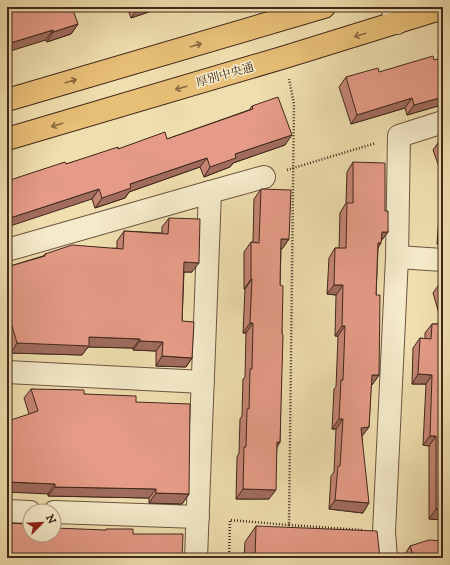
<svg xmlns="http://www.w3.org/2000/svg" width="450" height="565" font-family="'IM FELL DW Pica','Noto Serif JP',serif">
  <rect width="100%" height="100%" fill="#efdeae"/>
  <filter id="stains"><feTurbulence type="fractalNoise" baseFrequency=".005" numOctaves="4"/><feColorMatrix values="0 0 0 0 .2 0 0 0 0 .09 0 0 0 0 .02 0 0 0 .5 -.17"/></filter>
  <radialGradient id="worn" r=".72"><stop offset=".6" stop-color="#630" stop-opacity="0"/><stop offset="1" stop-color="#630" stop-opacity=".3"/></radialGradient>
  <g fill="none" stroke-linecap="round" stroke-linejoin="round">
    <g stroke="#6c5540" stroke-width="24">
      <g id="minor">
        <path d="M392,7L397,23"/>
        <path d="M210,192L264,177"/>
        <path d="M7,250L210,192L196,558"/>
        <path d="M397,257L443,260"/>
        <path d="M7,372L203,382"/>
        <path d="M7,511L30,512"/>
        <path d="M54,512L198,517"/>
        <path d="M386,558L384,532L397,257L399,136L443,122"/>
      </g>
    </g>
    <g stroke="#41271b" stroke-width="24">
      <g id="major">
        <path d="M7,100L324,7"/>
        <path d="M7,139L285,57L443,8"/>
      </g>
    </g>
    <g stroke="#41271b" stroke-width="2.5" stroke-dasharray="1 2" stroke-linecap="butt">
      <path d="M287,170L376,143"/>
      <path d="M289,525L362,530"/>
      <path d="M229,558L230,520L289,525L294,104L289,79"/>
    </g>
    <use href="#minor" stroke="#f5eaca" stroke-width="22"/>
    <use href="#major" stroke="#e8bf77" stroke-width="22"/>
  </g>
  <g fill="#c58574" stroke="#41271b">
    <path d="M7,7L78,24L71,34L47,42L46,40Z"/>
    <path d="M127,7H163L131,18Z"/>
    <path d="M379,72L439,104L438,106L407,115L405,108L351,124L339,87L346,77Z"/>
    <path d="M252,106L285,145L233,163L230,167L204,177L200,167L129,192L125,198L95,208L92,199L66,164L118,149L167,139L249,110Z"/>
    <path d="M443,139V178L433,150L440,140Z"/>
    <path d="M353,162L385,211L388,232L381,241L378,248L376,295L379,375L372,385H371L369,427L362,436L363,513L329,509L331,476L334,472L336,429H332L334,389L336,387L338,336H335L336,295L327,294L329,258L335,248H339L340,213L346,203L347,172Z"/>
    <path d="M261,189L289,239L282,249H281L280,285L282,334L280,442L277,447L269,499H236L237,457L239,453L240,419L242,416L243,379L245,377L246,333H243L245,289H244V252L251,242H253L254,199Z"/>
    <path d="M443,200V245L437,244L440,204Z"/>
    <path d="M169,218L192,272H184L182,321L192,358L186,367L156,366V351L133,350V348L88,347L82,355L11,353L7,341V267L43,256L45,254L117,248V241L124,231L162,233V227Z"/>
    <path d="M443,282V520L429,519V446L423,445L426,384H412L413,348L420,338L425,339V333L432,324H442L433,293L440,283Z"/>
    <path d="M31,389L84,394L136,402L189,494L182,504L149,503V498L48,496V494L29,414L24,398Z"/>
    <path d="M443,523V558H404V556L410,546L442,541Z"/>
    <path d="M256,526L380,558H244L245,542Z"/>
  </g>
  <g fill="#a06c5e" stroke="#41271b">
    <path d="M141,7H163L131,18L138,8Z"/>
    <path d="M78,24L71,34L47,42L53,32Z"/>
    <path d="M53,30L46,40L7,52V44Z"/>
    <path d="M443,97V103L439,104L438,106L407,115L414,105Z"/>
    <path d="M412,98L405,108L351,124L357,115Z"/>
    <path d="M292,135L285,145L233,163L230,167L204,177L210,167L235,154Z"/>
    <path d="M207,158L200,167L129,192L125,198L95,208L102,198L130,184Z"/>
    <path d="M99,189L92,199L7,227V219Z"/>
    <path d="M382,232H388L381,241Z"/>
    <path d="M443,235V245L437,244Z"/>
    <path d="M281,239H289L282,249L274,248Z"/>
    <path d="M378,243H381L375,253Z"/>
    <path d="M184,262L199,263L192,272H177Z"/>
    <path d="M251,279H252L245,289H244Z"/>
    <path d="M334,285H343L336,295L327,294Z"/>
    <path d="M250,323H253L246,333H243Z"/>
    <path d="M342,326H345L338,336H335Z"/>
    <path d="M89,337L140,339L133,348L88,347L82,355L11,353L17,343Z"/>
    <path d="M140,341L163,342L156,351L133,350Z"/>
    <path d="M162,356L192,358L186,367L156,366Z"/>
    <path d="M418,374L432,375L426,384H412Z"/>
    <path d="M372,375H379L372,385H365Z"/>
    <path d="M339,419H343L336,429H332Z"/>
    <path d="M369,427L362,436L361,428Z"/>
    <path d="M430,436H436L429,446L423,445Z"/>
    <path d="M277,442H280L274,452Z"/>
    <path d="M7,482L55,484L48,494L7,492Z"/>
    <path d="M55,487L156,489L149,498L48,496Z"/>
    <path d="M243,489L276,490L269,499H236Z"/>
    <path d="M156,493L189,494L182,504L149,503Z"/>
    <path d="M335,500L369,503L363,513L329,509Z"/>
    <path d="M436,509L443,510V520L429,519Z"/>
  </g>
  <g fill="#e59b87" stroke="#41271b">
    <path d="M7,7H72L78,24L53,32V30L7,44Z"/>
    <path d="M433,56L434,60L443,58V97L414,105L412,98L357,115L346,77L378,68L379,72Z"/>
    <path d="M278,97L292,135L235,154L236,158L210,167L207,158L130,184L131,188L102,198L99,189L7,219V181L65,162L66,164L118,147V149L165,132L167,139L253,109L252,106Z"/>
    <path d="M443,139V148L440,140Z"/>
    <path d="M353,162L385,163V211H388V232H382L381,243H378L376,295H380L379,375H372L369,427L361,428L369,503L335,500L338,466H340L343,419H339L341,380H343L345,326H342L343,285H334L335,248H346L347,203H353Z"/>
    <path d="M261,189L291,190L289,239H281L280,285L283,286L282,334L283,335L280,442H277L276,490L243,489L244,447H246L247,409H249L250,369H252L253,323H250L252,279H251V242L259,243Z"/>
    <path d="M169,218L200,219L199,263L184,262L182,321L194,322L192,358L162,356L163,342L140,341V339L89,337V346L17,343L7,309V267L45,256V254L72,245L123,249L124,231L168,234Z"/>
    <path d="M443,282V294L440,283Z"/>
    <path d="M432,324H443V510L436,509V436H430L432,375L418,374L420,338L431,339Z"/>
    <path d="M31,389L84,390V394L136,396V402L190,404L189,494L156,493V489L55,487V484L7,482V417L8,421L38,411Z"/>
    <path d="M7,523L27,524V527H30V535H54V528L106,530V529H133V534H183L182,558H7Z"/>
    <path d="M256,526L377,531L380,558H255Z"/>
    <path d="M429,540L443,541V558H414L410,546Z"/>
  </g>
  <defs><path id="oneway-shaft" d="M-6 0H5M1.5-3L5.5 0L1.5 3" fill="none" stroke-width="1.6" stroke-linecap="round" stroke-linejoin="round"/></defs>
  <g stroke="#8c6b44">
    <use href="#oneway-shaft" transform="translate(360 35) rotate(163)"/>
    <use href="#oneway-shaft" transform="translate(196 45) rotate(-16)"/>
    <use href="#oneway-shaft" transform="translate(71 81) rotate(-16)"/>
    <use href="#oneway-shaft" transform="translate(181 88) rotate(164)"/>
    <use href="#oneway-shaft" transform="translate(57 125) rotate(164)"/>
  </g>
  <g text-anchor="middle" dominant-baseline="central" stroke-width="3" stroke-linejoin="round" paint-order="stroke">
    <g font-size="12" fill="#41271b" stroke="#f5eaca">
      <text transform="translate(225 75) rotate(-16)">厚別中央通</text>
    </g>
  </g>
  <rect width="450" height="565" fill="none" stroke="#efdeae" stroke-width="24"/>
  <rect x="8" y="8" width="434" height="549" fill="none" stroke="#41271b" stroke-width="2"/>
  <rect x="12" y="12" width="426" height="541" fill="none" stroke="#41271b"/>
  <g transform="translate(42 523) rotate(66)"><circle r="19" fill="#f5eaca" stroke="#ad9c84"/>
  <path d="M0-3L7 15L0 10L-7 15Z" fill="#8f2418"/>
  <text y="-6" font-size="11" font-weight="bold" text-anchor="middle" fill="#41271b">N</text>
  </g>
  <rect width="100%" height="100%" filter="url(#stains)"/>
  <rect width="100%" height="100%" fill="url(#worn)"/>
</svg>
